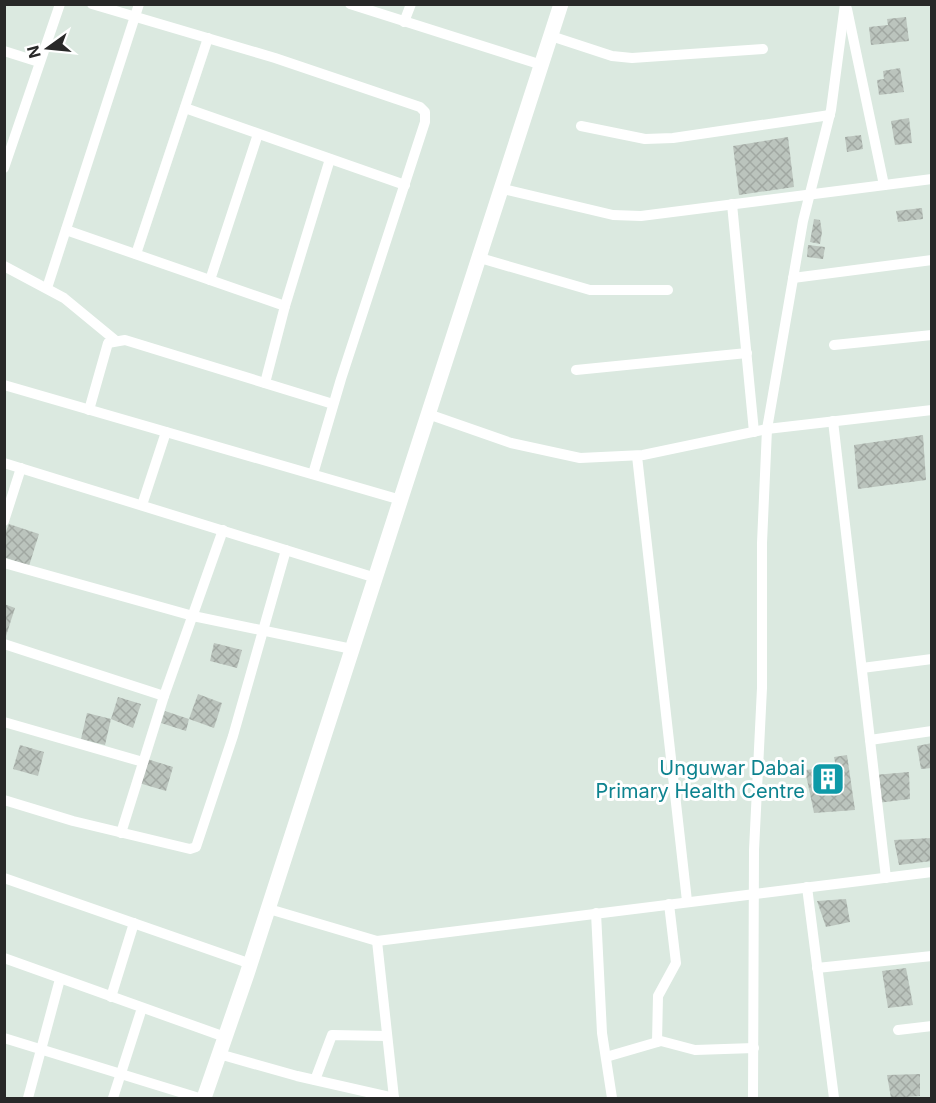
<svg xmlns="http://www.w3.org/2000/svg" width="936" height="1103" font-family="Inter,sans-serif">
  <defs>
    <pattern id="building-cross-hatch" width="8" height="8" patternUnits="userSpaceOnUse" patternTransform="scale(1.5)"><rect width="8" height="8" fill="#bbc4bd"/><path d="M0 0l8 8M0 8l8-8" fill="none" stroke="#a1a8a2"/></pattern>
  </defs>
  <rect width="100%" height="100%" fill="#dbe9e0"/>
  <g fill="url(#building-cross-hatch)">
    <path d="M906,17L909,41L871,45L869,27L888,25L887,19Z"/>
    <path d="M900,68L904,92L879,95L877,80L884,79L883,71Z"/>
    <path d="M909,118L912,143L895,145L891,121Z"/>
    <path d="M861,135L863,149L847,152L845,137Z"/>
    <path d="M788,137L794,187L739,195L733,146Z"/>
    <path d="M922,208L923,219L898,222L896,211Z"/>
    <path d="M814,219L820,220L822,232L820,244L810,242Z"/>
    <path d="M808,245L825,247L823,259L807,257Z"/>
    <path d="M923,435L926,480L858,489L854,445Z"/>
    <path d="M9,524L39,534L29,566L4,557V536Z"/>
    <path d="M4,604L15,608L5,639H4Z"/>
    <path d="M214,643L242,650L237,668L210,661Z"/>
    <path d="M198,694L222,703L214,728L189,719L186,731L161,723L165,711L189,719Z"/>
    <path d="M118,697L141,704L133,728L111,719Z"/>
    <path d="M87,713L111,719L105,745L81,739Z"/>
    <path d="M932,743V768L921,769L917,746Z"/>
    <path d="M20,745L44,752L38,776L13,769Z"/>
    <path d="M847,755L855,810L814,813L805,770L836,767L834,757Z"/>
    <path d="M147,759L173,767L166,791L139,783Z"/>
    <path d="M909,772L910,799L877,803L874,775Z"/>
    <path d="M932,838V861L899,865L894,840Z"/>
    <path d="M846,899L850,922L826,927L817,901Z"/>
    <path d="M906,968L913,1005L888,1008L882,971Z"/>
    <path d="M920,1074V1096L891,1098L887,1075Z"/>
  </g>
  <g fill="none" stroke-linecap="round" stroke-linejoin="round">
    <g stroke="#fff" stroke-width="10">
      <path d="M92,4L275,58L420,107L425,112V122L341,379L313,474"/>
      <path d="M350,4L542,65"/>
      <path d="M847,9L884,185"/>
      <path d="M404,22L411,4"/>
      <path d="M551,36L612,56L632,58L763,49"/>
      <path d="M4,51L39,62"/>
      <path d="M185,108L405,185"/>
      <path d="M581,126L645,139L673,138L830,115"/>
      <path d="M4,168L60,4"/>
      <path d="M503,189L613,215L641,216L932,179"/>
      <path d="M732,204L754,432"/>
      <path d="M66,230L285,306"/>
      <path d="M136,254L208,38"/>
      <path d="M480,258L590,290H668"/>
      <path d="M4,266L64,298L115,340"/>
      <path d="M793,278L932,260"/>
      <path d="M210,280L258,134"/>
      <path d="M47,288L139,4"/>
      <path d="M834,345L932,335"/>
      <path d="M576,370L747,353"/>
      <path d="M265,383L285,306L330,159"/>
      <path d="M4,385L401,500"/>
      <path d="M89,410L108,343L125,340L333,404"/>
      <path d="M428,414L511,443L580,458L643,455L767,429L932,410"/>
      <path d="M833,421L886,878"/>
      <path d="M637,456L687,901"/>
      <path d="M4,463L376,578"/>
      <path d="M142,505L166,432"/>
      <path d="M4,521L21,468"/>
      <path d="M4,563L193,616L352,649"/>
      <path d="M4,644L164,696"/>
      <path d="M862,668L932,659"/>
      <path d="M4,722L143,762"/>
      <path d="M870,740L932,731"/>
      <path d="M4,800L73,821L190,849L196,847L233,736L286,550"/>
      <path d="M121,833L164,696L223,530"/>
      <path d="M4,878L251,964"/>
      <path d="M807,887L834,1098"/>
      <path d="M269,909L377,941L932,872"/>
      <path d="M596,913L602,1033L612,1098"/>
      <path d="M377,941L394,1098"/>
      <path d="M4,958L225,1037"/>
      <path d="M817,968L932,956"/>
      <path d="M111,997L134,923"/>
      <path d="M898,1030L932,1026"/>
      <path d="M4,1038L199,1098"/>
      <path d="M657,1042L658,996L676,963L669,904"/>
      <path d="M219,1054L297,1076L394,1098"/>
      <path d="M606,1057L661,1041L695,1050L754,1048"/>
      <path d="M315,1080L332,1035L387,1036"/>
      <path d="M28,1098L60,979"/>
      <path d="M113,1098L142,1008"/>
      <path d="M753,1098L754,850L762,688V543L767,429L803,221L831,110L845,4"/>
    </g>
    <path stroke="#fff" stroke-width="15" d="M204,1098L247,974L561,4"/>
  </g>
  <defs>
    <g id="building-square" transform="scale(1.725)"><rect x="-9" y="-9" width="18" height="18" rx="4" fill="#0f9aa8" stroke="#fff"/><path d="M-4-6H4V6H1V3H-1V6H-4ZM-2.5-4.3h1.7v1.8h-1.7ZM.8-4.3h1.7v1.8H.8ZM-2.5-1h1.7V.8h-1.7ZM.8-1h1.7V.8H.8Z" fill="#fff"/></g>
  </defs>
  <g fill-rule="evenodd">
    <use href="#building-square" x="828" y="779"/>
  </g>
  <g text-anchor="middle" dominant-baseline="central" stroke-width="6" stroke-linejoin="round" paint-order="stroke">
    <g font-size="20" fill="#0d838f" stroke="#fff" text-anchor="end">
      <text x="805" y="768">Unguwar Dabai<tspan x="805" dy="23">Primary Health Centre</tspan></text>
    </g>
  </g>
  <rect width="936" height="1103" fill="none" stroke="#282828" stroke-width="12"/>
  <g transform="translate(48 48) rotate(255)" stroke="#ffffff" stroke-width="4.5" paint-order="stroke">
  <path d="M0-4.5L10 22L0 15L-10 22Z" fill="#282828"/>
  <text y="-9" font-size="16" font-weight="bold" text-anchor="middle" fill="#282828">N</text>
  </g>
</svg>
